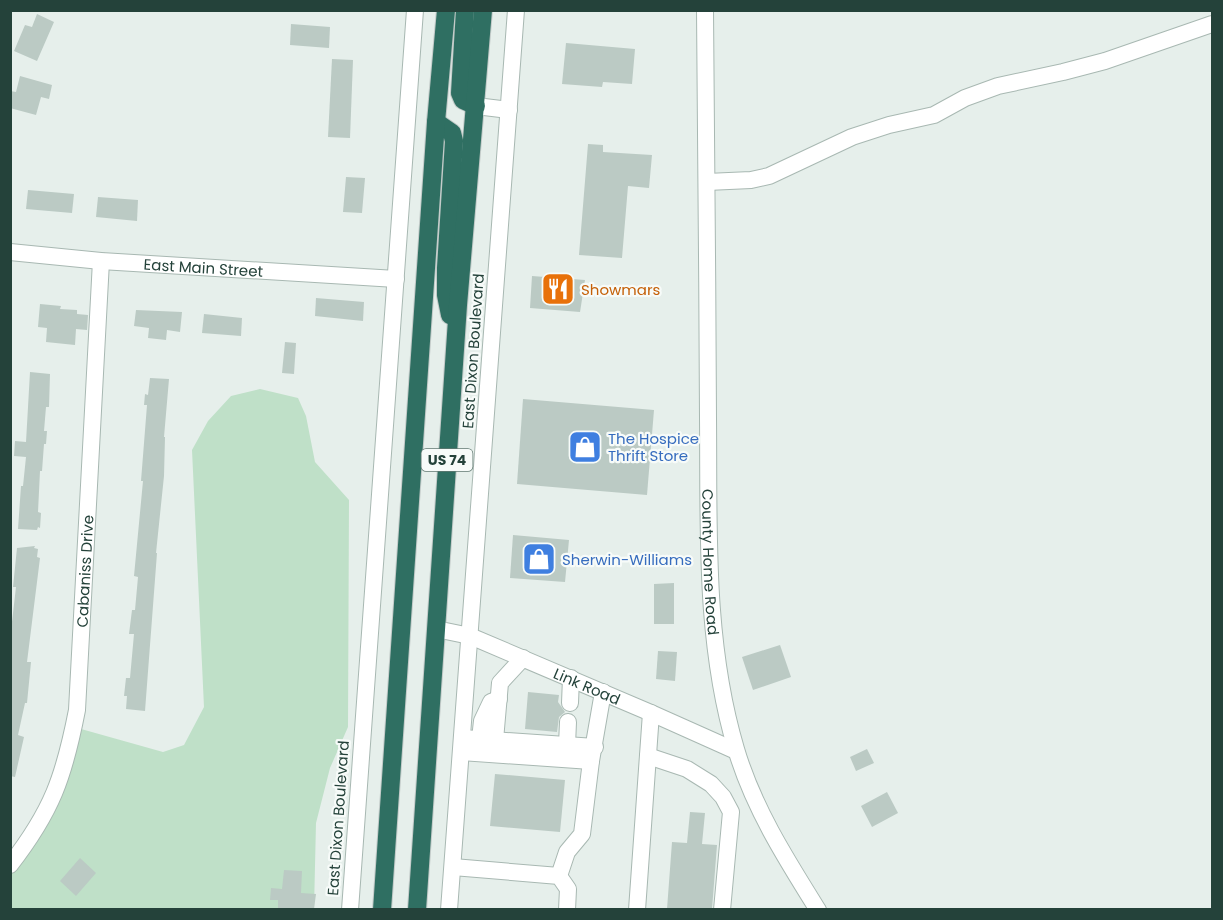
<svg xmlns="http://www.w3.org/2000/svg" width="1223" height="920" font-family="Poppins,sans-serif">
  <rect width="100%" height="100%" fill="#e6efeb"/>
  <path fill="#bfe0c8" d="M260,389L298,398L306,416L315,462L349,500L348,727L330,768L316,823L314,909H11L10,865L31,838L74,727L163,752L184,745L204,707L192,450L208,421L231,396Z"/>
  <g fill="#bbcac4">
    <path d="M37,14L54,22L37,61L14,51L25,25L32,27Z"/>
    <path d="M291,24L330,27L329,48L290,45Z"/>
    <path d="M566,43L635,49L632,84L603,82L602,87L562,84Z"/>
    <path d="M332,59L353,60L350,138L328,137Z"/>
    <path d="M20,76L52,85L49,99L41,97L36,115L10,108V91L16,92Z"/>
    <path d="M588,144L603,145V152L652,155L649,188L628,186L622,258L579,255Z"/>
    <path d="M346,177L365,178L362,213L343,212Z"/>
    <path d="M28,190L74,194L72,213L26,209Z"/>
    <path d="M98,197L138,200L137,221L96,217Z"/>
    <path d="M532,276L585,280L580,312L530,308Z"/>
    <path d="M316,298L364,302L363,321L315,316Z"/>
    <path d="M40,304L61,306L60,309L77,310V314L88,315L87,330L76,329L75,345L46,342L47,328L38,327Z"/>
    <path d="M136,310L182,312L180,332L167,330L166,340L148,338L149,328L134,326Z"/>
    <path d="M204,314L242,318L241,336L202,333Z"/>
    <path d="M285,342L296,343L294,374L282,373Z"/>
    <path d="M30,372L50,374L49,407H46L44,431H47L46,444H44L42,471H40L38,512L41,513L40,528L38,527L37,530L18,529L21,486H23L26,457L14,456L15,441L26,442Z"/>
    <path d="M150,378L169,379L164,437H165L164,476L156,553H157L145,711L126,709L127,696H124L126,678H130L134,634H129L132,610H135L138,577L134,576L143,481H141L147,405H144L145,394L148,395Z"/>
    <path d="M523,399L654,410L647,495L517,484Z"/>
    <path d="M513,535L569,540L565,582L510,578Z"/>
    <path d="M35,546L34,548L38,549L37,557L40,558L27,662H31L27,703H25L18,735L24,737L15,777L10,776V665L12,643H10V639L16,587H13L17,548Z"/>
    <path d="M674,583V624H654V584Z"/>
    <path d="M780,645L791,677L753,690L742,657Z"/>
    <path d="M658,651L677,652L675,681L656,679Z"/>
    <path d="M528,692L559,695L558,702L565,712L559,717L557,732L525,729Z"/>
    <path d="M867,749L874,763L856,771L850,757Z"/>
    <path d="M495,774L565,780L560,832L490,826Z"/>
    <path d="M887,792L898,813L872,827L861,806Z"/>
    <path d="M690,812L705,813L702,844L717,845L712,909H667L672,842L687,843Z"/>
    <path d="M80,858L96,873L76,896L60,881Z"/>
    <path d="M284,870L302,871L301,893L316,894L314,909H278V900H270L271,888L282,889Z"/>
  </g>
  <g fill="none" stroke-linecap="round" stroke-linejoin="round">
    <g stroke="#a8b8b2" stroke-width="18">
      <g id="minor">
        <path id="s1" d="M705,10C707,146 707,282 708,418C709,529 704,642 736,749C753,807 786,859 818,910"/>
        <path d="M476,106L509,110"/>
        <path d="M707,182L751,180L769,176L852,137L889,125L934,115L965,98L998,86L1063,72L1105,61L1212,24"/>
        <path id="s2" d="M10,252L101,261L396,279"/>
        <path id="s3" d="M436,629L470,636L651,713L736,751"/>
        <path d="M570,703L571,678"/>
        <path d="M462,738L595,747"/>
        <path d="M480,739L482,721L491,702L499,699"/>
        <path d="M495,740L500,683L523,658"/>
        <path d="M567,745L568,722"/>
        <path d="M461,752L591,761"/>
        <path d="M648,756L687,769L711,784L723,797L731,812L722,910"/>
        <path id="s4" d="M10,865C52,811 64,777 77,710L101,261"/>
        <path d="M453,867L559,876L568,889L567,910"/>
        <path d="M559,876L567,852L582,834L591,761L603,692"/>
        <path d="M350,910L415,10"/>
        <path d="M449,910L516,10"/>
        <path d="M637,910L651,713"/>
      </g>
    </g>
    <g stroke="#c2cac8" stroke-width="20">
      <g id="highway">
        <path d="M465,10L460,93L463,100L476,106"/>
        <path d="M436,122L452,133L454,141L446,268V295L450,315"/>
        <path d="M382,910L436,122L446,10"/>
        <path d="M417,910L458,305L483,10"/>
      </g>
    </g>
    <use href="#minor" stroke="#fff" stroke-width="16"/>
    <use href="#highway" stroke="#2f6f62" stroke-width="18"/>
  </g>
  <defs>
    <g id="restaurant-square" transform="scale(1.725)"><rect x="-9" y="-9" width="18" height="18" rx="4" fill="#e8710a" stroke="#f7fbf9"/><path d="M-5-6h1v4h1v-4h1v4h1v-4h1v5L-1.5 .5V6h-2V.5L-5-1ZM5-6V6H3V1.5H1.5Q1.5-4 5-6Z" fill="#fff"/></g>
    <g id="shop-square" transform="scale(1.725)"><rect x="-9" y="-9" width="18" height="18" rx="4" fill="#3f7fe0" stroke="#f7fbf9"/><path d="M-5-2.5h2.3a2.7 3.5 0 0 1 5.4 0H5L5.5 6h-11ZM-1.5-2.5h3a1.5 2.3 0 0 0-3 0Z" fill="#fff"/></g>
  </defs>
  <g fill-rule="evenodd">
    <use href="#restaurant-square" x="558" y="289"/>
    <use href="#shop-square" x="585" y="447"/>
    <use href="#shop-square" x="539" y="559"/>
  </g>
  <g text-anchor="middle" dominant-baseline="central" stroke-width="4.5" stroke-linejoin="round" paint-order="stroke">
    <rect fill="#f7fbf9" stroke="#637a73" stroke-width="1.5" x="421.5" y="449" width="51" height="22" rx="4.5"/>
    <g font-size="14" font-weight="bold" fill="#24423a">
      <text x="447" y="460">US 74</text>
    </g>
    <g font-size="15" fill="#24423a" stroke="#f7fbf9">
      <text stroke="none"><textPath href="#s2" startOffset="194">East Main Street</textPath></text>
      <text transform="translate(473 351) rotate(-86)">East Dixon Boulevard</text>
      <text stroke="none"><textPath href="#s1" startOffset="552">County Home Road</textPath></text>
      <text stroke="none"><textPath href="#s4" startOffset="310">Cabaniss Drive</textPath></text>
      <text stroke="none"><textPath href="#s3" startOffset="162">Link Road</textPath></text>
      <text transform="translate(338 818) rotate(-86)">East Dixon Boulevard</text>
    </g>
    <g font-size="15" fill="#c56008" stroke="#f7fbf9" text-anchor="start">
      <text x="581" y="289">Showmars</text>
    </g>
    <g font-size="15" fill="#366cbe" stroke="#f7fbf9" text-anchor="start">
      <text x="608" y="438">The Hospice<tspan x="608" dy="17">Thrift Store</tspan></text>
      <text x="562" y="559">Sherwin-Williams</text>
    </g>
  </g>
  <rect width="1223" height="920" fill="none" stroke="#24423a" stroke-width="24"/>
</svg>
